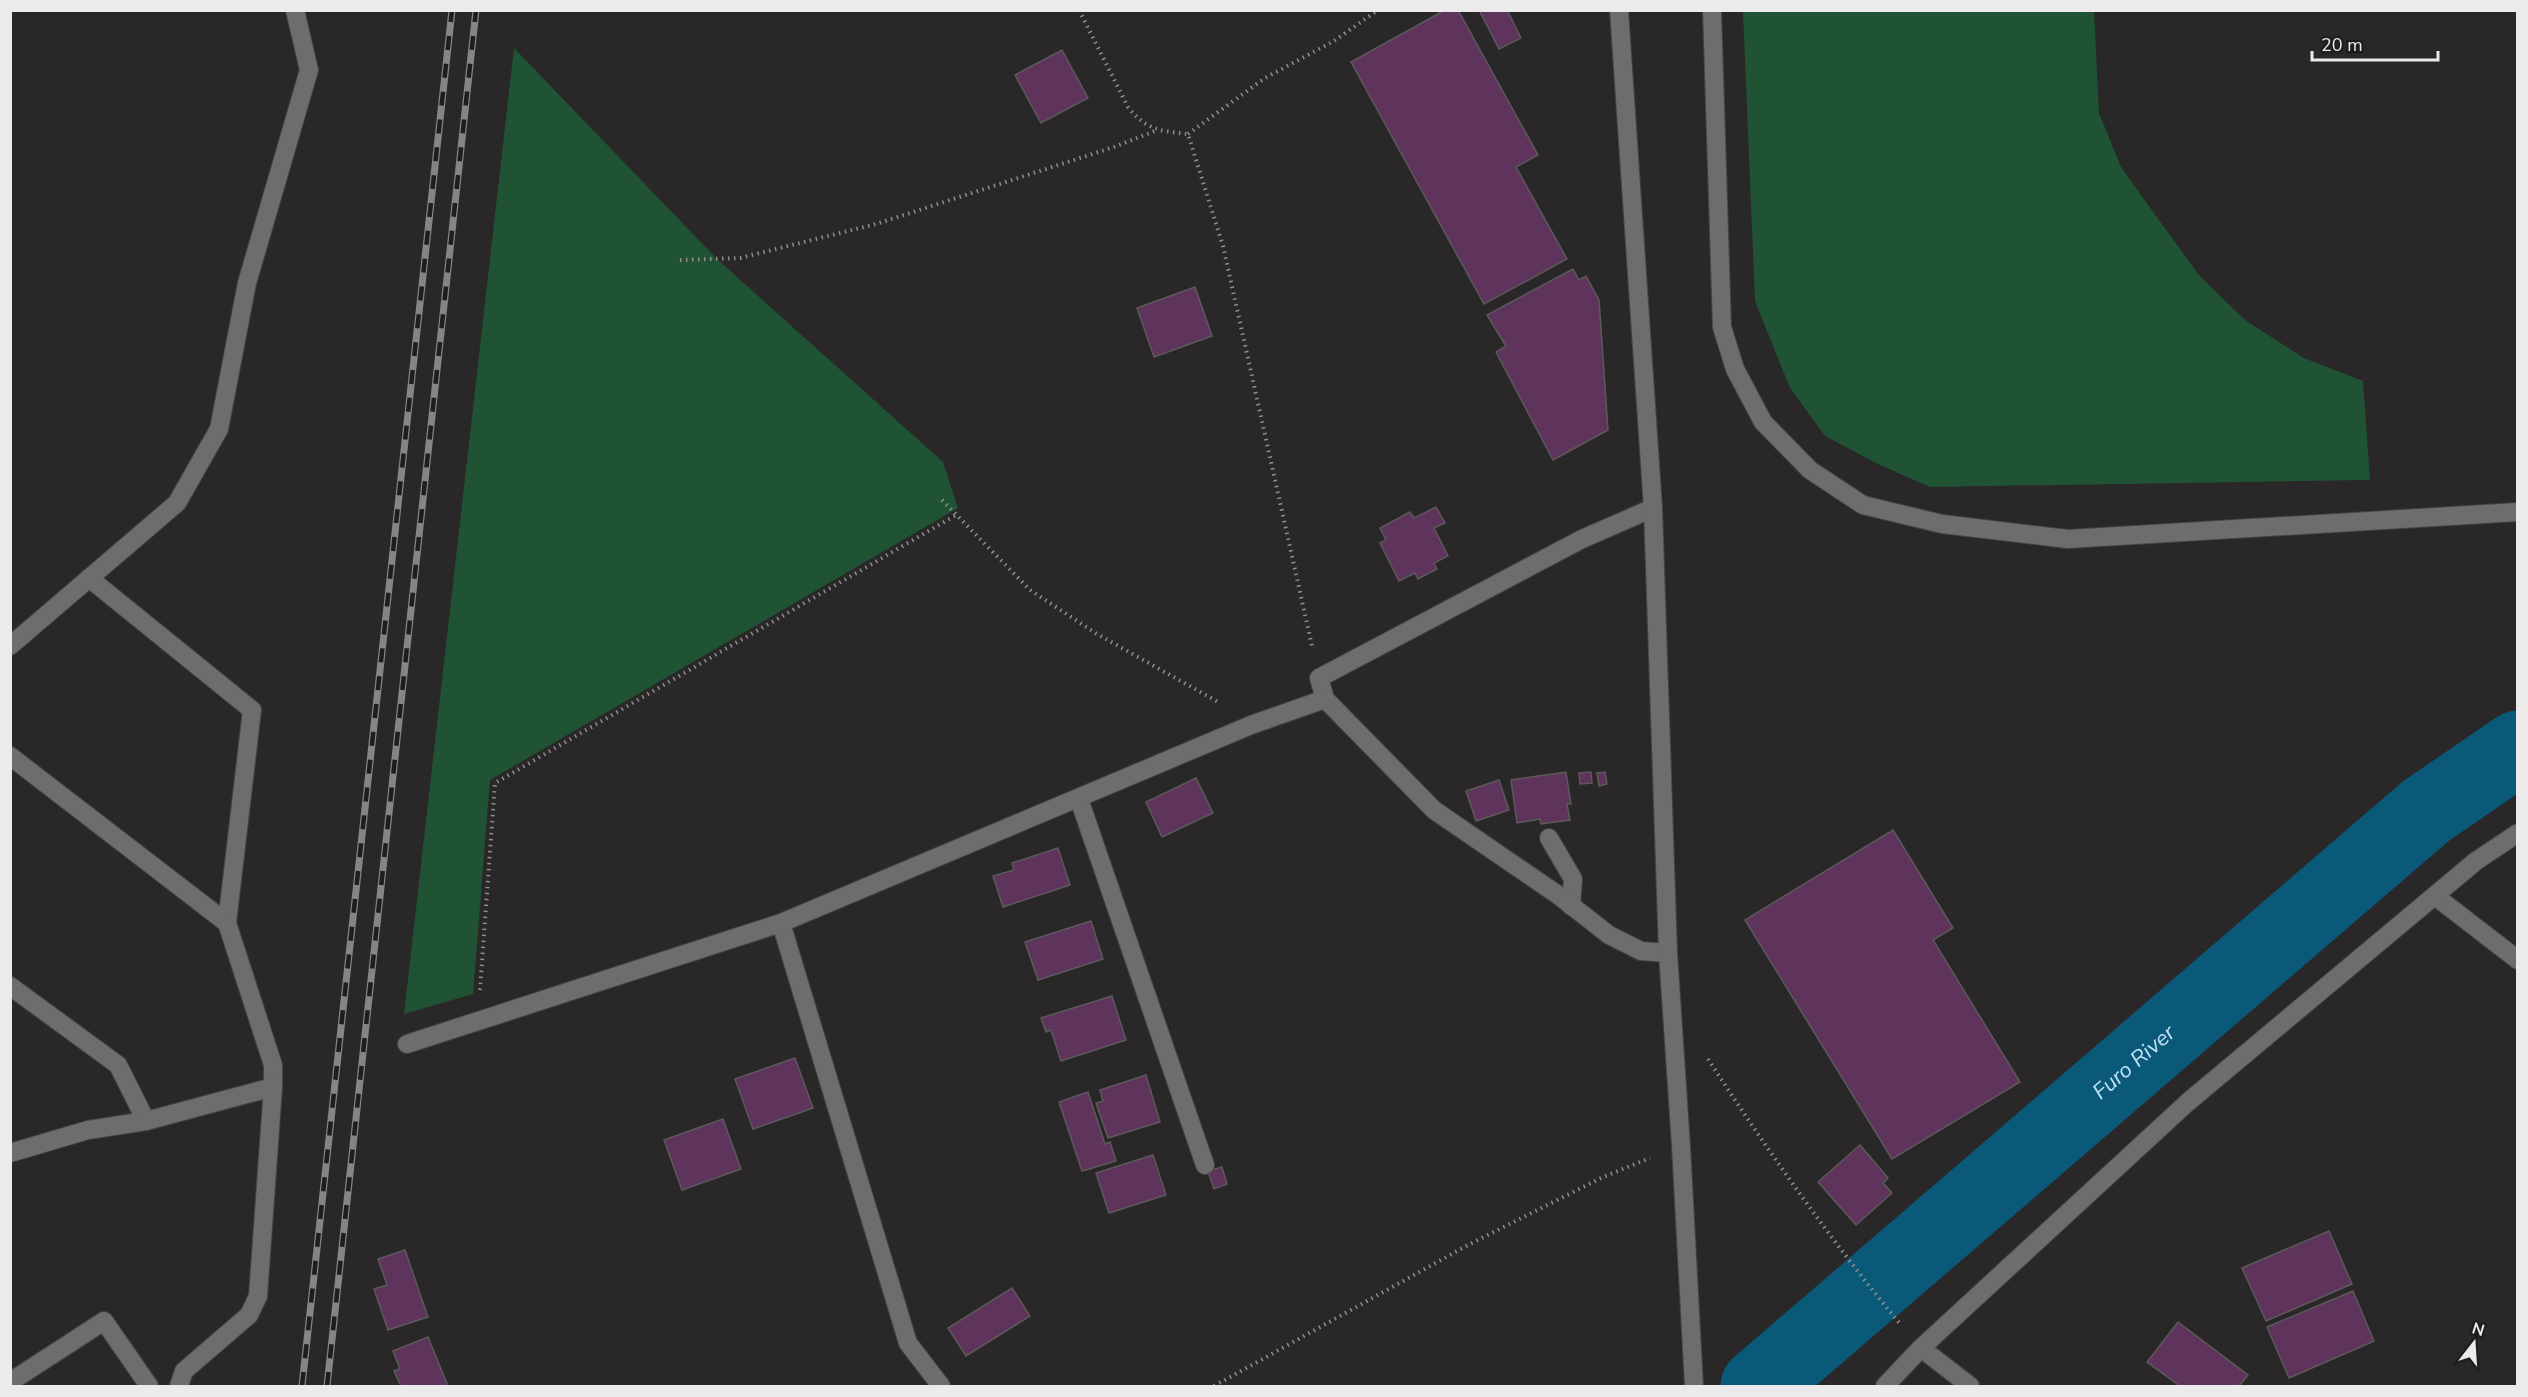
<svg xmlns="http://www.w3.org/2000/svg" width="2528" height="1397" font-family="'Nunito Sans',sans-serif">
  <rect width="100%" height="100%" fill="#292728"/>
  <g fill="#1f5333">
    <path d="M1743,11H2094L2099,113L2121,167L2156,216L2199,275L2245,320L2304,358L2363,381L2370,480L1930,487L1880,465L1825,436L1790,388L1755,301Z"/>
    <path d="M514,48L718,260L943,462L958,508L490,780L473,994L404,1014Z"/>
  </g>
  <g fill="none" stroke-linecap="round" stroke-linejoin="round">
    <path stroke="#0a5978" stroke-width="75" id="s1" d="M1758,1386L2426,811L2518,748"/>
  </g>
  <g fill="#5f345c" stroke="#5c595b" stroke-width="1.5">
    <path d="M1445,10H1458L1538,155L1516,167L1567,259L1484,304L1351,62Z"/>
    <path d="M1479,10H1507L1521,38L1499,49Z"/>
    <path d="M1062,50L1088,98L1041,123L1015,75Z"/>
    <path d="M1573,269L1579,280L1586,276L1599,300L1608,430L1553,460L1496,352L1506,346L1487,315Z"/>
    <path d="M1195,287L1212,336L1154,357L1137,308Z"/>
    <path d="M1436,507L1445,523L1434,528L1448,556L1434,563L1437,569L1418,579L1415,573L1399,581L1380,543L1386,540L1380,528L1410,512L1414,518Z"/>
    <path d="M1566,772L1571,804H1567L1570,820L1541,824L1540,819L1517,823L1511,780Z"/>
    <path d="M1591,772L1592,783L1580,784L1579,773Z"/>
    <path d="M1605,772L1607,784L1599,786L1597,773Z"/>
    <path d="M1196,778L1213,813L1162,837L1146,802Z"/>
    <path d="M1499,780L1509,810L1476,821L1466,791Z"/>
    <path d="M1893,830L1953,928L1933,940L2020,1082L1892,1159L1745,920Z"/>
    <path d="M1058,848L1070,885L1003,907L993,876L1014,870L1012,863Z"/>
    <path d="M1091,921L1103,959L1038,980L1025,942Z"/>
    <path d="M1112,996L1126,1040L1061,1061L1051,1030L1046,1032L1041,1018Z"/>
    <path d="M795,1058L813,1108L753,1129L735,1079Z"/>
    <path d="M1146,1075L1160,1122L1108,1138L1096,1103L1103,1101L1100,1090Z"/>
    <path d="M1088,1092L1105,1144L1110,1142L1116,1161L1082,1171L1059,1102Z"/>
    <path d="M723,1119L741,1169L682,1190L664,1140Z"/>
    <path d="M1860,1145L1888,1178L1883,1183L1892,1193L1856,1225L1818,1182Z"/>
    <path d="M1153,1155L1166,1195L1109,1213L1096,1173Z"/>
    <path d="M1222,1167L1227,1184L1214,1189L1208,1171Z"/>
    <path d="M2329,1231L2352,1284L2266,1321L2242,1268Z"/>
    <path d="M405,1250L428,1317L388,1330L374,1289L387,1285L378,1259Z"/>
    <path d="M1012,1288L1030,1316L966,1356L948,1328Z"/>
    <path d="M2353,1291L2374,1341L2289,1378L2267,1327Z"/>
    <path d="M2178,1322L2248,1375L2239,1386H2180L2147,1362Z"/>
    <path d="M428,1337L448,1386H401L394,1371L400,1369L393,1351Z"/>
  </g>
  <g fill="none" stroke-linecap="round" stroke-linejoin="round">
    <g stroke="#464445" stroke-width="20">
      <g id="service">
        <path d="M1712,10L1722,327L1735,369L1763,422L1810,470L1863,505L1942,524L2068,539L2518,512"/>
        <path d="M1549,838L1573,879L1571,906"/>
        <path d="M2435,896L2518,960"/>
      </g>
    </g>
    <g stroke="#464445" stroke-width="20">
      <g id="minor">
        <path d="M1653,508L1582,539L1319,678L1325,699L1434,810L1558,895L1609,935L1641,951L1668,953"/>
        <path d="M89,578L252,710L227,923L273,1065V1087"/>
        <path d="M10,646L177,503L219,429L247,283L309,70L295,10"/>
        <path d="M10,756L227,923"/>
        <path d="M1079,799L1205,1165"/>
        <path d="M781,923L908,1343L941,1386"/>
        <path d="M10,986L118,1065L146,1121"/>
        <path d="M407,1044L781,923L1251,725L1325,699"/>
        <path d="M10,1153L88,1130L146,1121L273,1087L258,1296L249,1315L184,1371L179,1386"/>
        <path d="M1921,1348L1970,1386"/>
        <path d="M10,1382L104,1321L149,1386"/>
      </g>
    </g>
    <g stroke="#464445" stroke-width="20">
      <g id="tertiary">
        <path d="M1619,10L1653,508L1668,953L1681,1146L1694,1386"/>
        <path d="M1885,1386L1921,1348L2188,1102L2476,861L2518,833"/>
      </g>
    </g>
    <g stroke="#908e8f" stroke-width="4" stroke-dasharray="1.5 4.5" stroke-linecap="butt">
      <path d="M1079,10L1128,107C1146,130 1160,131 1188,134L1223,246L1312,646"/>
      <path d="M1188,134L1265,78L1334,41L1378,10"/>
      <path d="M680,260L740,258L876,224L1114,147L1155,131"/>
      <path d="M942,500L1030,590L1097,634L1220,703"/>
      <path d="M480,990L495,783L956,515"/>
      <path d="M1708,1059C1768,1151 1831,1241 1901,1325"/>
      <path d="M1214,1386L1468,1245L1603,1177L1650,1158"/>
    </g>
    <use href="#service" stroke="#6e6c6e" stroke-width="18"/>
    <use href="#minor" stroke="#6e6c6e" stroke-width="18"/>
    <use href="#tertiary" stroke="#6e6c6e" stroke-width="18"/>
    <g stroke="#868485" stroke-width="7">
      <g id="rail">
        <path d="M302,1386L452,10"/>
        <path d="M327,1386L476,10"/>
      </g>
    </g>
    <use href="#rail" stroke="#1f1d1f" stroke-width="4.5" stroke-dasharray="14" stroke-linecap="butt"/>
  </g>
  <g text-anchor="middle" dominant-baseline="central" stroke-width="4.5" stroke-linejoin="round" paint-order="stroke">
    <g font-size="22" font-style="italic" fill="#bee2f5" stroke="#1f1d1f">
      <text stroke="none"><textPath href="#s1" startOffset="496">Furo River</textPath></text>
    </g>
  </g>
  <rect width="2528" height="1397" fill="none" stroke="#eceaeb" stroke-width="24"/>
  <g transform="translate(2474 1343) rotate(17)" stroke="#1f1d1f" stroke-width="4.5" paint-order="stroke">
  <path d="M0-4.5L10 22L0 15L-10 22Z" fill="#eceaeb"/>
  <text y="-9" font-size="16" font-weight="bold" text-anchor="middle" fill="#eceaeb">N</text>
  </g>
  <path d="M2312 51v9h126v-9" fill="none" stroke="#eceaeb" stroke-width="3"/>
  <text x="2321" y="51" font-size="18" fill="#eceaeb" stroke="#1f1d1f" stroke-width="4.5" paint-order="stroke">20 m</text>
</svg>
